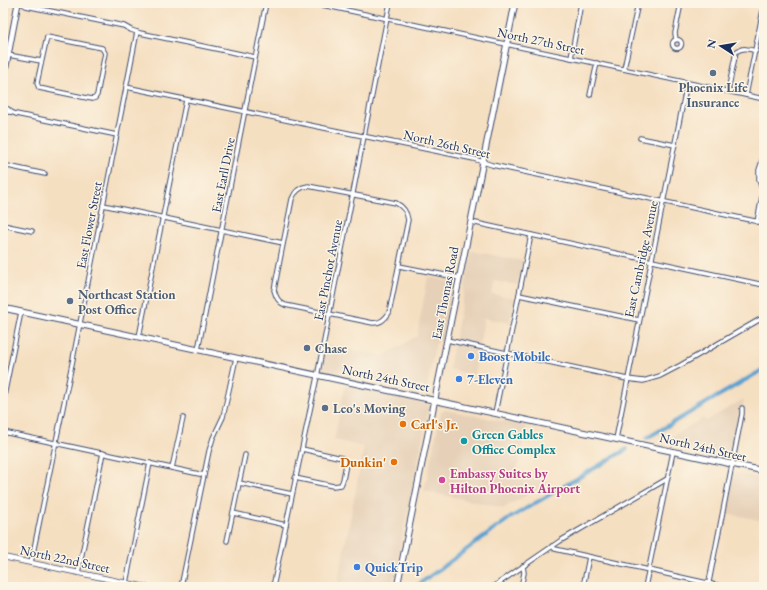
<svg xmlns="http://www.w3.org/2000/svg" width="767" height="590" font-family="'EB Garamond',serif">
  <rect width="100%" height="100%" fill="#fcf5e5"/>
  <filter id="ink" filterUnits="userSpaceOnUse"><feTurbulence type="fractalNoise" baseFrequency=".025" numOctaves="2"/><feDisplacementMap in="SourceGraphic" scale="8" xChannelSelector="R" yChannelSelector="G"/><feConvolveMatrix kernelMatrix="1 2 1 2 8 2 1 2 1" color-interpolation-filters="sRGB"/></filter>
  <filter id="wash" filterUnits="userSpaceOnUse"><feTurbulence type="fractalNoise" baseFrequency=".012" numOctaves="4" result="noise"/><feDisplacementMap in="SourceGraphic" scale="16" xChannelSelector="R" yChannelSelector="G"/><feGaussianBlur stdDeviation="0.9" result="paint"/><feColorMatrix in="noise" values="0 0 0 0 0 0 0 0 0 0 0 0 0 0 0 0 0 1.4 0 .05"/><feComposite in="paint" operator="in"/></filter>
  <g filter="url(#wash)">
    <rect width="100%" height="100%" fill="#f5dfc1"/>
    <g fill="#e6d0b7">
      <path d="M472,251L523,261L517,285L495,281L492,294L515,298L510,323L484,318L474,375L449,369Z"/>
      <path d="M428,277L450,281L452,282L442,340L436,343L427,387L397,381L377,380L324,370L322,367L326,345L384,356L417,336Z"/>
      <path d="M345,386L426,403L429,408L392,587H337L364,447L334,440Z"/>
      <path d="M744,399L733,456L665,441L703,418L706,421Z"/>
      <path d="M445,410L527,426L516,474L552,481L504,508L424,491L441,412Z"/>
      <path d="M734,472L764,479V521L726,513Z"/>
    </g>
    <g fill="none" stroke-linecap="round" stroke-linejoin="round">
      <g stroke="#5ba1d0" stroke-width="4">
        <path d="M647,438L764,369"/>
        <path d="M415,587L510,518L627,449"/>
      </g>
    </g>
  </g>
  <g filter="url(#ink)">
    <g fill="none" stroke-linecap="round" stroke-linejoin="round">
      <g stroke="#3c496d" stroke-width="5.5">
        <g id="minor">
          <path d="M21,3L26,6L124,26L131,30L140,33L255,57"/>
          <path d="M313,3L764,99"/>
          <path d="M47,37L102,48L105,53L97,95L95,98L92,99L39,88L37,83Z"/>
          <circle cx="677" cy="44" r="4.5"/>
          <path d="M676,40L675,33L681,3"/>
          <path d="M8,55L41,61"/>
          <path d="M571,58L581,3"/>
          <path d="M624,69L638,3"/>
          <path d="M126,87L474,159L492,165L764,223"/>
          <path d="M728,91L736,52C742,47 749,49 756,51"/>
          <path d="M590,95L597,63"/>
          <path d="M746,95L764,5"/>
          <path d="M3,108L8,109L11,112L16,114L117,135"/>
          <path d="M3,112H11"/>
          <path d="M764,125V139"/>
          <path d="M640,138L675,145"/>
          <path d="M3,165L45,174"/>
          <path d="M308,186L396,203C404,207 407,212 408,220L389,313C385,319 381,323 373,323L285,305C278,302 276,297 274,290L292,199C295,191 300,187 308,186Z"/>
          <path d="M103,205L283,243"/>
          <path d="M471,222L764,285"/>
          <path d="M757,222L763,192L759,180V170L764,155"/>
          <path d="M3,225L32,231"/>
          <path d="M399,266L460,278"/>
          <path d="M519,295L639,320"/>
          <path d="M139,337L186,100"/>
          <path d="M447,340L627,379L643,381L660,376L681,365L764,317"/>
          <path d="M198,350L266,3"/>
          <path d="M3,401L21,312"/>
          <path d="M495,413L531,235"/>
          <path d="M3,432L204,475"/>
          <path d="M616,439L687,83"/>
          <path d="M172,468L183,418"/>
          <path d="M295,478L333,486L341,485L343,480L346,464L342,458L302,449"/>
          <path d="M239,483L292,494"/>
          <path d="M233,513L286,525"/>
          <path d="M227,541L245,455"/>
          <path d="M552,546L555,549L725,587"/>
          <path d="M31,563L73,359L137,32"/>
          <path d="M78,573L103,453"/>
          <path d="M126,583L150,463"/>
          <path d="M181,587L209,451L213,438L223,417L236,358"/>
          <path d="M273,587L319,367L390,3"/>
          <path d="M493,587L560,541L667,479"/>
          <path d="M521,587L524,573L523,566"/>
          <path d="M583,587L589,557"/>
          <path d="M645,587L673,452"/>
          <path d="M708,587L742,414V408"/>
        </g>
      </g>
      <g stroke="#3c496d" stroke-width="6">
        <path id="tertiary" d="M3,557L146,587"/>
      </g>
      <g stroke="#3c496d" stroke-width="7">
        <g id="secondary">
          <path d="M3,82L18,3"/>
          <path d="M3,308L764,471"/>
          <path d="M397,587L515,3"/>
        </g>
      </g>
      <use href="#minor" stroke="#fff" stroke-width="3.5"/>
      <use href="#tertiary" stroke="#fff" stroke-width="4.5"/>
      <use href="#secondary" stroke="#fff" stroke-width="5"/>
    </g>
  </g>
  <g fill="#5c6f8a" stroke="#fcf5e5" stroke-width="1.5">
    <circle cx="713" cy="73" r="4"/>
    <circle cx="70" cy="301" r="4"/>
    <circle cx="307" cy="348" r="4"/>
    <circle cx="325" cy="408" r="4"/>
  </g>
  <g fill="#3f7fe0" stroke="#fcf5e5" stroke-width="1.5">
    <circle cx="471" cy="356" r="4"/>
    <circle cx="459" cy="379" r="4"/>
    <circle cx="357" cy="567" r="4"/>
  </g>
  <g fill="#e8710a" stroke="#fcf5e5" stroke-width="1.5">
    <circle cx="403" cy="424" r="4"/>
    <circle cx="394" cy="462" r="4"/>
  </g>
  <circle fill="#0f9aa8" stroke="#fcf5e5" stroke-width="1.5" cx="464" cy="441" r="4"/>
  <circle fill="#d1479c" stroke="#fcf5e5" stroke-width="1.5" cx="442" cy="480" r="4"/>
  <g text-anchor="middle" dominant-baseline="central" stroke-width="3" stroke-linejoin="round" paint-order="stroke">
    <g font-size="13" fill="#1b2f5e" stroke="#fcf5e5">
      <text transform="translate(541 41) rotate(12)">North 27th Street</text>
      <text transform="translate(447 144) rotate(13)">North 26th Street</text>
      <text transform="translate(223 175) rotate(-79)">East Earll Drive</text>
      <text transform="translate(89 225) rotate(-79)">East Flower Street</text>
      <text transform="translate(641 259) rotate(-78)">East Cambridge Avenue</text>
      <text transform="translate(328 270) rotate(-79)">East Pinchot Avenue</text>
      <text transform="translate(445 293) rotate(-79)">East Thomas Road</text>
      <text transform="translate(386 378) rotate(12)">North 24th Street</text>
      <text transform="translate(703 447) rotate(13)">North 24th Street</text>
      <text transform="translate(65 559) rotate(12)">North 22nd Street</text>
    </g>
    <g font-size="13" font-weight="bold" fill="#4e5e75" stroke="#fcf5e5" text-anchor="start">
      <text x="713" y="87" text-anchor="middle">Phoenix Life<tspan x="713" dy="15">Insurance</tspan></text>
      <text x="78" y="294">Northeast Station<tspan x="78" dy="15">Post Office</tspan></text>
      <text x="315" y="348">Chase</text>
      <text x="333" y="408">Leo's Moving</text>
    </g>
    <g font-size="13" font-weight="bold" fill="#366cbe" stroke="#fcf5e5" text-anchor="start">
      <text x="479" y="356">Boost Mobile</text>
      <text x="467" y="379">7-Eleven</text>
      <text x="365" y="567">QuickTrip</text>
    </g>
    <g font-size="13" font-weight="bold" fill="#c56008" stroke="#fcf5e5" text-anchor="start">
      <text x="411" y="424">Carl's Jr.</text>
      <text x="386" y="462" text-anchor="end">Dunkin'</text>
    </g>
    <g font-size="13" font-weight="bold" fill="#0d838f" stroke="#fcf5e5" text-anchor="start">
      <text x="472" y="434">Green Gables<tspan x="472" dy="15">Office Complex</tspan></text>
    </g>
    <g font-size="13" font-weight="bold" fill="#b23c85" stroke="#fcf5e5" text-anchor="start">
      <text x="450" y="473">Embassy Suites by<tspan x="450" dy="15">Hilton Phoenix Airport</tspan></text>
    </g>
  </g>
  <rect width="767" height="590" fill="none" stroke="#fcf5e5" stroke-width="16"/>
  <g transform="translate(721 46) rotate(282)" stroke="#fcf5e5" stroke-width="3" paint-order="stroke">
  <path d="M0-3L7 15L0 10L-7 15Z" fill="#1b2f5e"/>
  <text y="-6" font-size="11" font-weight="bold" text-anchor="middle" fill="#1b2f5e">N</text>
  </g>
</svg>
